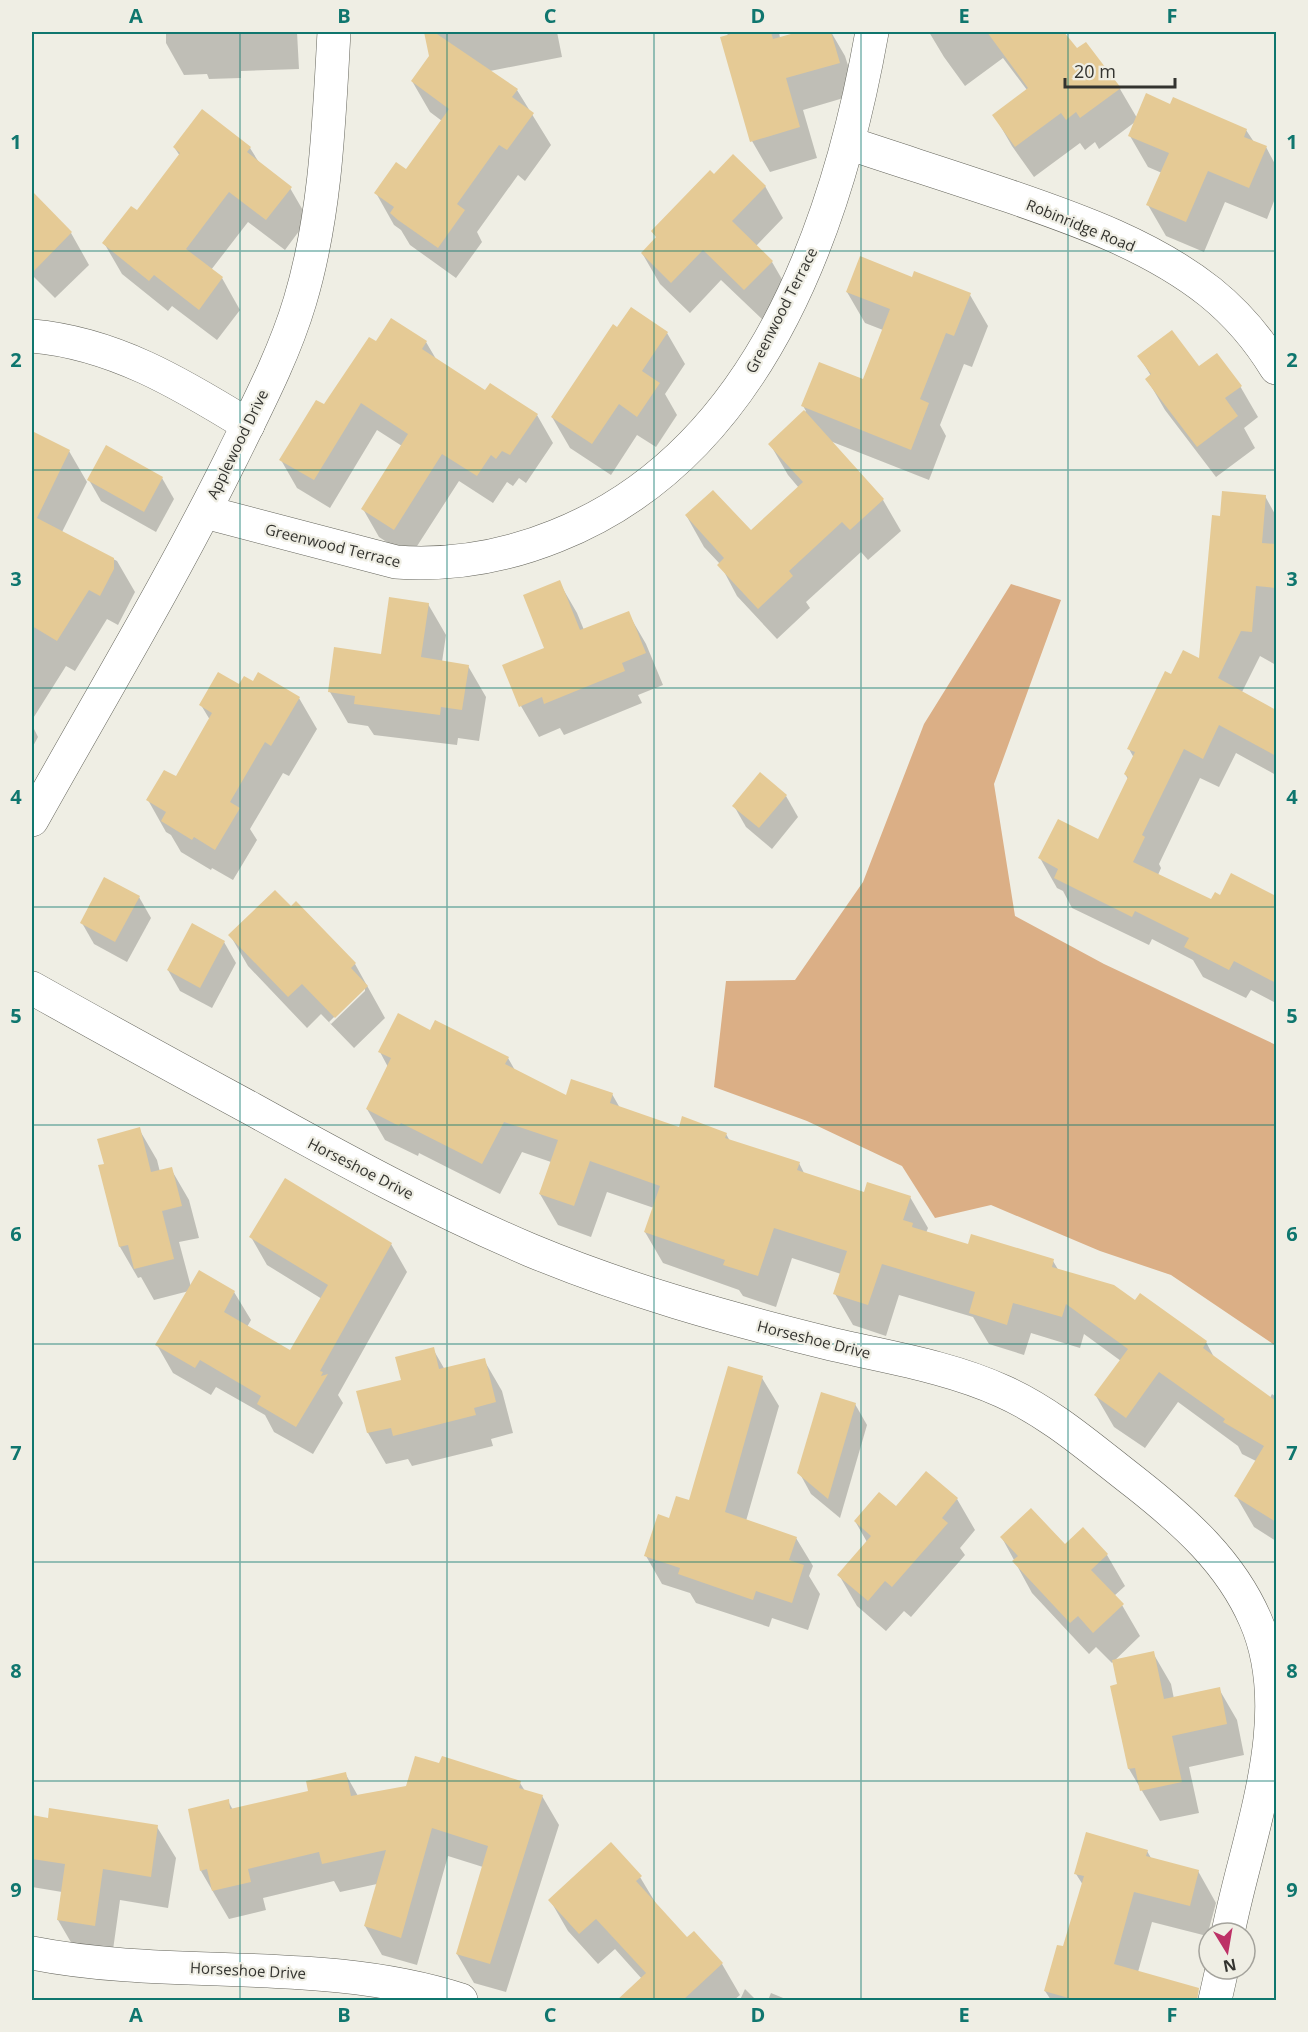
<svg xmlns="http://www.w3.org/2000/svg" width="1308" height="2032" font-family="'Open Sans',sans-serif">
  <rect width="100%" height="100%" fill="#efeee4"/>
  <path fill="#dbaf86" d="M1011,584L1061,600L994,784L1015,916L1104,964L1276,1045V1346L1171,1275L1100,1251L991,1205L935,1218L902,1166L807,1121L714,1087L726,981L795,980L863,882L924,724Z"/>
  <g fill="#0003" fill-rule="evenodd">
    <path d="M166,32H297L299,69L241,71V78L209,79L207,74L184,75L166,43Z"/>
    <path d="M426,32H557L562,57L490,71L517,90L551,145L525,181L518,175L477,232L482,242L456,278L410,245L401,230L394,225L376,193L406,171L442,121L430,112L412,81L430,56Z"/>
    <path d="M727,32H779L780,38L803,32H831L845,56L857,94L803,110L817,158L770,172L752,141Z"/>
    <path d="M929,32H1062L1077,51L1086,44L1120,89L1137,118L1171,106L1246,130L1254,142L1266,147L1276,166V196L1267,219L1225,202L1204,252L1166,236L1148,205L1162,173L1148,167L1130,136L1135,122L1099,149L1095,142L1085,150L1080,143L1034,177L1012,146L994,115L1027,90L1003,58L965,86L944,57Z"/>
    <path d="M174,147L250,148L260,164L290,188L308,219L285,250L248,222L211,270L222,278L240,310L217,340L172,306L168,311L122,274L104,243L137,212L180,156Z"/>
    <path d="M714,176L765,186L783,218L756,246L772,262L790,293L763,320L721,280L690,313L660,284L642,253L657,239L653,231Z"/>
    <path d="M32,193L71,233L89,265L55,298L32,275Z"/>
    <path d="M913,279L970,295L988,326L972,367L964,364L940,425L946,436L929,480L830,441L883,500L901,531L868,560L861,552L806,602L810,608L777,639L737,596L720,564L704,547L686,515L750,532L799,488L788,475L770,444L806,411L803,406L863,381L883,330L865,323L847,292Z"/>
    <path d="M617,329L667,333L685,364L665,394L677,415L656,447L637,435L611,475L570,448L552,417Z"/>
    <path d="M426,342L436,359L486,393L537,415L553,443L526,483L519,478L513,486L507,482L493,503L459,481L410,557L379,537L363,509L402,446L377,430L330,508L297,488L281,460L376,343Z"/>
    <path d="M1139,356L1199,368L1240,386L1258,417L1244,428L1255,448L1216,477L1165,410L1147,379L1151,376Z"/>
    <path d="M32,433L69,451L87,482L62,532L117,561L135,592L118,625L107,619L75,671L66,666L32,720Z"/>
    <path d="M162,478L174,499L156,532L101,501L89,480Z"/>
    <path d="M1265,496L1276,516V665L1260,656L1242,692L1276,711V775L1236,753L1219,787L1200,778L1159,864L1161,868L1158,875L1211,901L1221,897L1264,891L1276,913V1003L1251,990L1246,998L1203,977L1193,960L1152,939L1149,945L1072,908L1063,891L1057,888L1040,858L1099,841L1128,779L1125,774L1134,758L1129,749L1172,676L1200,660L1221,517Z"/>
    <path d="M559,582L577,613L584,630L628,613L646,644L663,685L638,695L642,703L564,735L560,728L539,737L521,706L546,649Z"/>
    <path d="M428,604L446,635L442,662L468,666L486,697L479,741L458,738L457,745L374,735L368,726L348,723L330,692L383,655Z"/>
    <path d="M253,683L299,698L317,729L289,776L283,773L250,829L257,840L233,880L212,868L211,870L181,852L171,835L166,832L148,800L176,778L210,720L201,705L239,686Z"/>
    <path d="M32,725L38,737L32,748Z"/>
    <path d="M786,796L798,817L772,849L746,827L734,806Z"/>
    <path d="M139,897L151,918L127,962L94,944L82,923Z"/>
    <path d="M230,935L355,964L385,1018L354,1048L321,1014L307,1028L248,966ZM365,986V991L331,1024L329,1022Z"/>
    <path d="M224,942L236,963L212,1008L180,991L168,970Z"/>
    <path d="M431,1032L508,1058L516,1072L566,1097L612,1094L620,1108L680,1129L726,1134L730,1141L799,1163L805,1175L865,1194L910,1197L928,1228L926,1233L969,1245L1053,1261L1059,1271L1136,1302L1206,1342L1215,1359L1270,1398L1272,1394L1276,1397V1541L1254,1527L1236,1496L1256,1461L1242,1454L1238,1446L1178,1402L1145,1448L1114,1427L1096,1396L1121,1361L1084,1334L1080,1348L1031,1333L1024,1355L989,1344L973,1317L899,1295L886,1336L853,1325L835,1294L841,1274L792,1258L776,1307L743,1296L739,1290L663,1263L645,1232L654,1208L607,1192L591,1237L558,1225L540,1194L551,1162L522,1152L500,1194L419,1153L418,1156L385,1140L367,1109L388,1067L380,1052Z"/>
    <path d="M139,1129L157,1160L160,1172L171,1169L189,1200L199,1238L179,1242L191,1287L200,1272L234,1292L251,1320L247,1327L291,1353L322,1299L267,1265L251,1237L391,1244L407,1272L338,1395L343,1403L313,1454L274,1432L265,1415L216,1387L211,1395L173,1373L157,1345L189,1291L154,1300L141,1277L138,1278L120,1247L106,1165Z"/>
    <path d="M433,1349L445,1370L484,1360L502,1391L513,1433L491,1439L493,1446L412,1466L408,1459L386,1464L368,1433L358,1392L402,1381Z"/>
    <path d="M762,1378L779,1406L746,1521L796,1538L813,1566L809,1576L820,1594L808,1630L772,1618L769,1627L696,1603L690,1593L662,1584L646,1556L670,1520L690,1502Z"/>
    <path d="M855,1404L867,1425L840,1518L811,1494L799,1472Z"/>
    <path d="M957,1499L975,1530L960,1548L965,1555L911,1617L904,1611L886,1631L857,1606L839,1575L867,1542L855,1521L896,1508Z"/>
    <path d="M1002,1538L1065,1546L1107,1555L1125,1586L1114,1596L1122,1605L1140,1636L1112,1663L1096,1647L1089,1654L1032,1593Z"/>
    <path d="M1153,1653L1171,1684L1174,1699L1219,1689L1237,1720L1244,1755L1189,1767L1199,1813L1160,1821L1129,1769L1119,1685Z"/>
    <path d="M345,1773L358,1796L520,1783L525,1791L542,1796L559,1825L506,1992L474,1983L457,1954L483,1867L448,1856L417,1965L382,1955L365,1926L377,1884L340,1892L334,1881L263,1898L266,1910L229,1919L201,1871L228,1801L233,1810L310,1792Z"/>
    <path d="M32,1819L48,1827H157L176,1858L168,1908L120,1900L112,1957L76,1951L58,1920L62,1892L32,1887Z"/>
    <path d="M1147,1851L1151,1858L1198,1871L1216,1903L1207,1936L1152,1922L1138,1972L1179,2000H1051L1045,1991L1064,1948L1083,1885L1076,1874Z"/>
    <path d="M640,1877L658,1907L687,1939L722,1964L740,1995L734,2000H636L642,1979L615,1949L598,1964L568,1931L550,1900Z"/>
    <path d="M745,1989L756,2000H740Z"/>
    <path d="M771,1993L788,2000H768Z"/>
  </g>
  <g fill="#e5ca95">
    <path d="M424,32H434L518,89L512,97L534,113L507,150L499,145L457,204L465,210L438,248L398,220L390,213L394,207L374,193L396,162L406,169L449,109L411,81L429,56Z"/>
    <path d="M738,32H771L773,39L798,32H831L840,63L786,78L800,127L750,142L720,37Z"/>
    <path d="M987,32H1064L1077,48L1086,42L1121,88L1080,118L1076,112L1066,120L1061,113L1015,147L992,115L1028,88Z"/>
    <path d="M1146,93L1170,104L1173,97L1247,129L1244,137L1267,146L1249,188L1208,171L1186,222L1146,205L1169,153L1128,136Z"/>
    <path d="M202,109L251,147L247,152L292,187L266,220L229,192L186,249L223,277L199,310L154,275L149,281L102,243L131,206L137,210L180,153L173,147Z"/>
    <path d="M733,154L766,186L732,221L773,261L744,290L703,250L671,283L641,253L656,237L651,231L710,170L714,174Z"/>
    <path d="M32,191L72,232L32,273Z"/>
    <path d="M860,256L912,277L914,271L971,293L954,336L946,333L920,399L929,403L911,450L801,406L819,362L863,379L890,309L846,292Z"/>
    <path d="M631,307L668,332L642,371L660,383L637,417L619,404L592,444L551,417L613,324L617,327Z"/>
    <path d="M391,318L427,341L422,349L485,390L490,383L538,414L510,455L502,451L496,459L491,455L477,476L442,454L394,530L361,509L408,434L361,403L314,480L279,460L316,400L324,404L369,337L376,341Z"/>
    <path d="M1172,330L1199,366L1217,353L1242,386L1225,398L1238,416L1197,447L1145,379L1151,374L1137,356Z"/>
    <path d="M804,410L884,499L850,530L842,522L789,571L793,576L758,609L717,565L724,558L685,515L713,490L751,530L803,482L768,444Z"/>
    <path d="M32,431L70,450L37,518L114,558V569L100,596L89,590L57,641L32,626Z"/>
    <path d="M106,445L163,477L144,512L87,480Z"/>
    <path d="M1222,491L1266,495L1262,543L1276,544V588L1256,586L1252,632L1241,631L1218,678L1276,710V756L1219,725L1203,759L1184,749L1142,835L1145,837L1133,862L1211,899L1215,892L1220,895L1231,873L1276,896V983L1234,961L1229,970L1184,947L1189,938L1135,911L1132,917L1054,878L1058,869L1038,858L1058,819L1098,839L1128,777L1124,774L1135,752L1127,749L1165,671L1171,674L1183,650L1199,658L1212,515L1220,516Z"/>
    <path d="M560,580L580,630L629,611L646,653L622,663L625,671L544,704L542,697L519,707L502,665L544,648L523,595Z"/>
    <path d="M389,597L429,603L421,657L469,665L462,710L441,707L440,715L354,704L355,696L328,692L334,647L381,654Z"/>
    <path d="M218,672L239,684L244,676L253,681L258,672L300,697L271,746L265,742L230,802L240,808L215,850L194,837L192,840L161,821L166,812L146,800L164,770L176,776L212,713L199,705Z"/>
    <path d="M760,772L787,795L759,828L732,806Z"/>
    <path d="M104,877L140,896L115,942L80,923Z"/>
    <path d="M275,890L291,906L296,901L356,963L351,968L368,986L335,1018L302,984L288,997L228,935Z"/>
    <path d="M192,923L225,941L200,988L167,970Z"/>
    <path d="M398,1013L430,1030L435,1020L509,1057L505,1064L566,1095L571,1079L613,1093L610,1103L679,1127L682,1116L727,1133L725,1138L800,1162L797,1170L864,1192L867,1182L911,1196L903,1220L913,1223L912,1227L968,1244L971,1234L1054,1259L1052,1267L1114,1285L1135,1300L1140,1293L1207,1341L1203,1348L1276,1401V1522L1234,1496L1264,1446L1223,1422L1225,1419L1159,1372L1126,1418L1094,1395L1128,1349L1066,1304L1062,1317L1013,1303L1007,1325L969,1313L975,1292L882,1264L868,1305L833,1294L847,1251L774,1228L758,1276L723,1265L725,1260L644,1232L660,1186L590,1161L574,1206L539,1194L558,1140L504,1122L482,1164L401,1123L399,1126L366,1109L391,1058L378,1052Z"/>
    <path d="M140,1127L151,1172L172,1167L182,1206L162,1211L174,1259L134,1269L128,1245L119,1247L98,1165L104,1164L97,1139Z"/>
    <path d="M285,1178L392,1243L320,1371L323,1372L321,1376L328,1374L296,1427L257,1404L261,1396L200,1360L195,1368L155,1345L199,1270L235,1291L224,1312L290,1350L328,1285L249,1237Z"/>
    <path d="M434,1347L439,1369L485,1358L496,1402L474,1408L476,1415L393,1436L391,1428L367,1433L356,1391L401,1380L395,1357Z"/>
    <path d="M728,1366L763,1376L725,1512L797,1537L789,1560L804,1565L792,1603L756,1591L753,1600L678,1574L680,1568L644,1556L658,1514L669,1518L676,1496L689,1500Z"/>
    <path d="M821,1392L856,1403L828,1499L797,1473Z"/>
    <path d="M926,1471L958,1498L942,1518L948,1523L892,1587L885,1581L868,1601L837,1575L871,1536L854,1521L879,1492L896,1506Z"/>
    <path d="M1031,1508L1065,1544L1083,1527L1108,1554L1091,1570L1124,1604L1093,1633L1078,1616L1070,1623L1012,1561L1018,1556L1000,1537Z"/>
    <path d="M1154,1651L1164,1699L1220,1687L1227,1724L1172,1736L1182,1782L1140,1791L1135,1768L1128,1769L1110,1686L1117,1684L1112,1660Z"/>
    <path d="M415,1756L439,1763L442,1756L521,1781L519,1788L543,1795L490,1964L456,1954L488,1846L432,1828L401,1938L364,1926L386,1850L322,1864L319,1852L248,1869L251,1882L212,1891L207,1869L200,1871L188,1809L229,1799L230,1809L308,1791L306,1781L346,1772L351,1796L406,1786Z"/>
    <path d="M49,1808L158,1825L151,1877L103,1869L95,1926L57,1920L65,1864L32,1859V1815L48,1818Z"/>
    <path d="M1086,1832L1148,1850L1146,1856L1199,1870L1190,1906L1134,1892L1114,1964L1199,1988L1197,2001H1079L1044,1991L1057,1945L1063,1946L1084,1876L1074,1874Z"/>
    <path d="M611,1842L642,1876L636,1881L687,1937L694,1931L723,1963L682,2001H616L646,1973L596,1919L579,1934L548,1900Z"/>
  </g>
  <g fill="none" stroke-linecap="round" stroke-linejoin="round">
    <g stroke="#65655c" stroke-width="34">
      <g id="minor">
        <path d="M848,143C902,161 956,178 1009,196C1079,220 1152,246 1210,292C1236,313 1259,340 1276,368"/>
        <path d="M32,336C113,343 180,383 248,425"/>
        <path d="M205,512L396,562C452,566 504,557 556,536C758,456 837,229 872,32"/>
        <path d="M32,820C99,700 170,582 231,459C256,408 284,355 300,301C326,214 329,121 334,32"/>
        <path d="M32,988C105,1029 178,1069 252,1109C342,1159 434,1209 530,1250C626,1290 726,1318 827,1343C885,1357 947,1366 1002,1391C1052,1413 1094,1451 1137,1484C1185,1522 1230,1562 1255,1619C1298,1716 1247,1836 1228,1933"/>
        <path d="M32,1953C174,1981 321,1955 461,2000"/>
        <path d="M1215,2000L1222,1969"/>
      </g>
    </g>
    <use href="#minor" stroke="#fff" stroke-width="33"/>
  </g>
  <path fill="none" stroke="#0f766e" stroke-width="1.5" stroke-opacity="0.55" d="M240,32V2000M447,32V2000M654,32V2000M861,32V2000M1068,32V2000M32,251H1276M32,470H1276M32,688H1276M32,907H1276M32,1125H1276M32,1344H1276M32,1562H1276M32,1781H1276"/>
  <g text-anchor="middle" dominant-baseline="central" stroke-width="4.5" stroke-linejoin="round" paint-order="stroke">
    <g font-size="15" fill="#33332f" stroke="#efeee4">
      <text transform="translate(1081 225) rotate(22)">Robinridge Road</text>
      <text transform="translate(781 310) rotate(-63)">Greenwood Terrace</text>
      <text transform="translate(237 444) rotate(-64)">Applewood Drive</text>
      <text transform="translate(333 545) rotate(14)">Greenwood Terrace</text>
      <text transform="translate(361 1168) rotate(27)">Horseshoe Drive</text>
      <text transform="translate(814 1339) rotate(14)">Horseshoe Drive</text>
      <text transform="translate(248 1970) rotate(3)">Horseshoe Drive</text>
    </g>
  </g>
  <rect width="1308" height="2032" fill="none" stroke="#efeee4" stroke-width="66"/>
  <g transform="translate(1227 1951) rotate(169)"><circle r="28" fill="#efeee4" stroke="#a4a39c" stroke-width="1.5"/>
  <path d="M0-4.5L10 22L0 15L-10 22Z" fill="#bd3166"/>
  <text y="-9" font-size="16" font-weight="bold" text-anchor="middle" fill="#33332f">N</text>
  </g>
  <path d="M1065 78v9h110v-9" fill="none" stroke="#33332f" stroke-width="3"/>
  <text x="1074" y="78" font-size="18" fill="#33332f" stroke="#efeee4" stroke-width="4.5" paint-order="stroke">20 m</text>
  <rect x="33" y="33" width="1242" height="1966" fill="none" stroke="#0f766e" stroke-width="2"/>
  <g font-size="20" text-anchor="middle" font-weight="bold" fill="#0f766e">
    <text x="136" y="23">A</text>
    <text x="344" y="23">B</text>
    <text x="550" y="23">C</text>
    <text x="758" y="23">D</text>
    <text x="964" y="23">E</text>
    <text x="1172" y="23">F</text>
    <text x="16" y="149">1</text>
    <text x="1292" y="149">1</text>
    <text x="16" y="367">2</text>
    <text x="1292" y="367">2</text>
    <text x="16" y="586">3</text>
    <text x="1292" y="586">3</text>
    <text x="16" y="804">4</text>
    <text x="1292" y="804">4</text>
    <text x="16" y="1023">5</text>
    <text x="1292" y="1023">5</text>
    <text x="16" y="1241">6</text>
    <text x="1292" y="1241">6</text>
    <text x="16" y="1460">7</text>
    <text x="1292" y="1460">7</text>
    <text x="16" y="1678">8</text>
    <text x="1292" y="1678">8</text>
    <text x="16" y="1897">9</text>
    <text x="1292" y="1897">9</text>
    <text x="136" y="2022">A</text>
    <text x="344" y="2022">B</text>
    <text x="550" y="2022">C</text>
    <text x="758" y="2022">D</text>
    <text x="964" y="2022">E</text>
    <text x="1172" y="2022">F</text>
  </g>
</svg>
